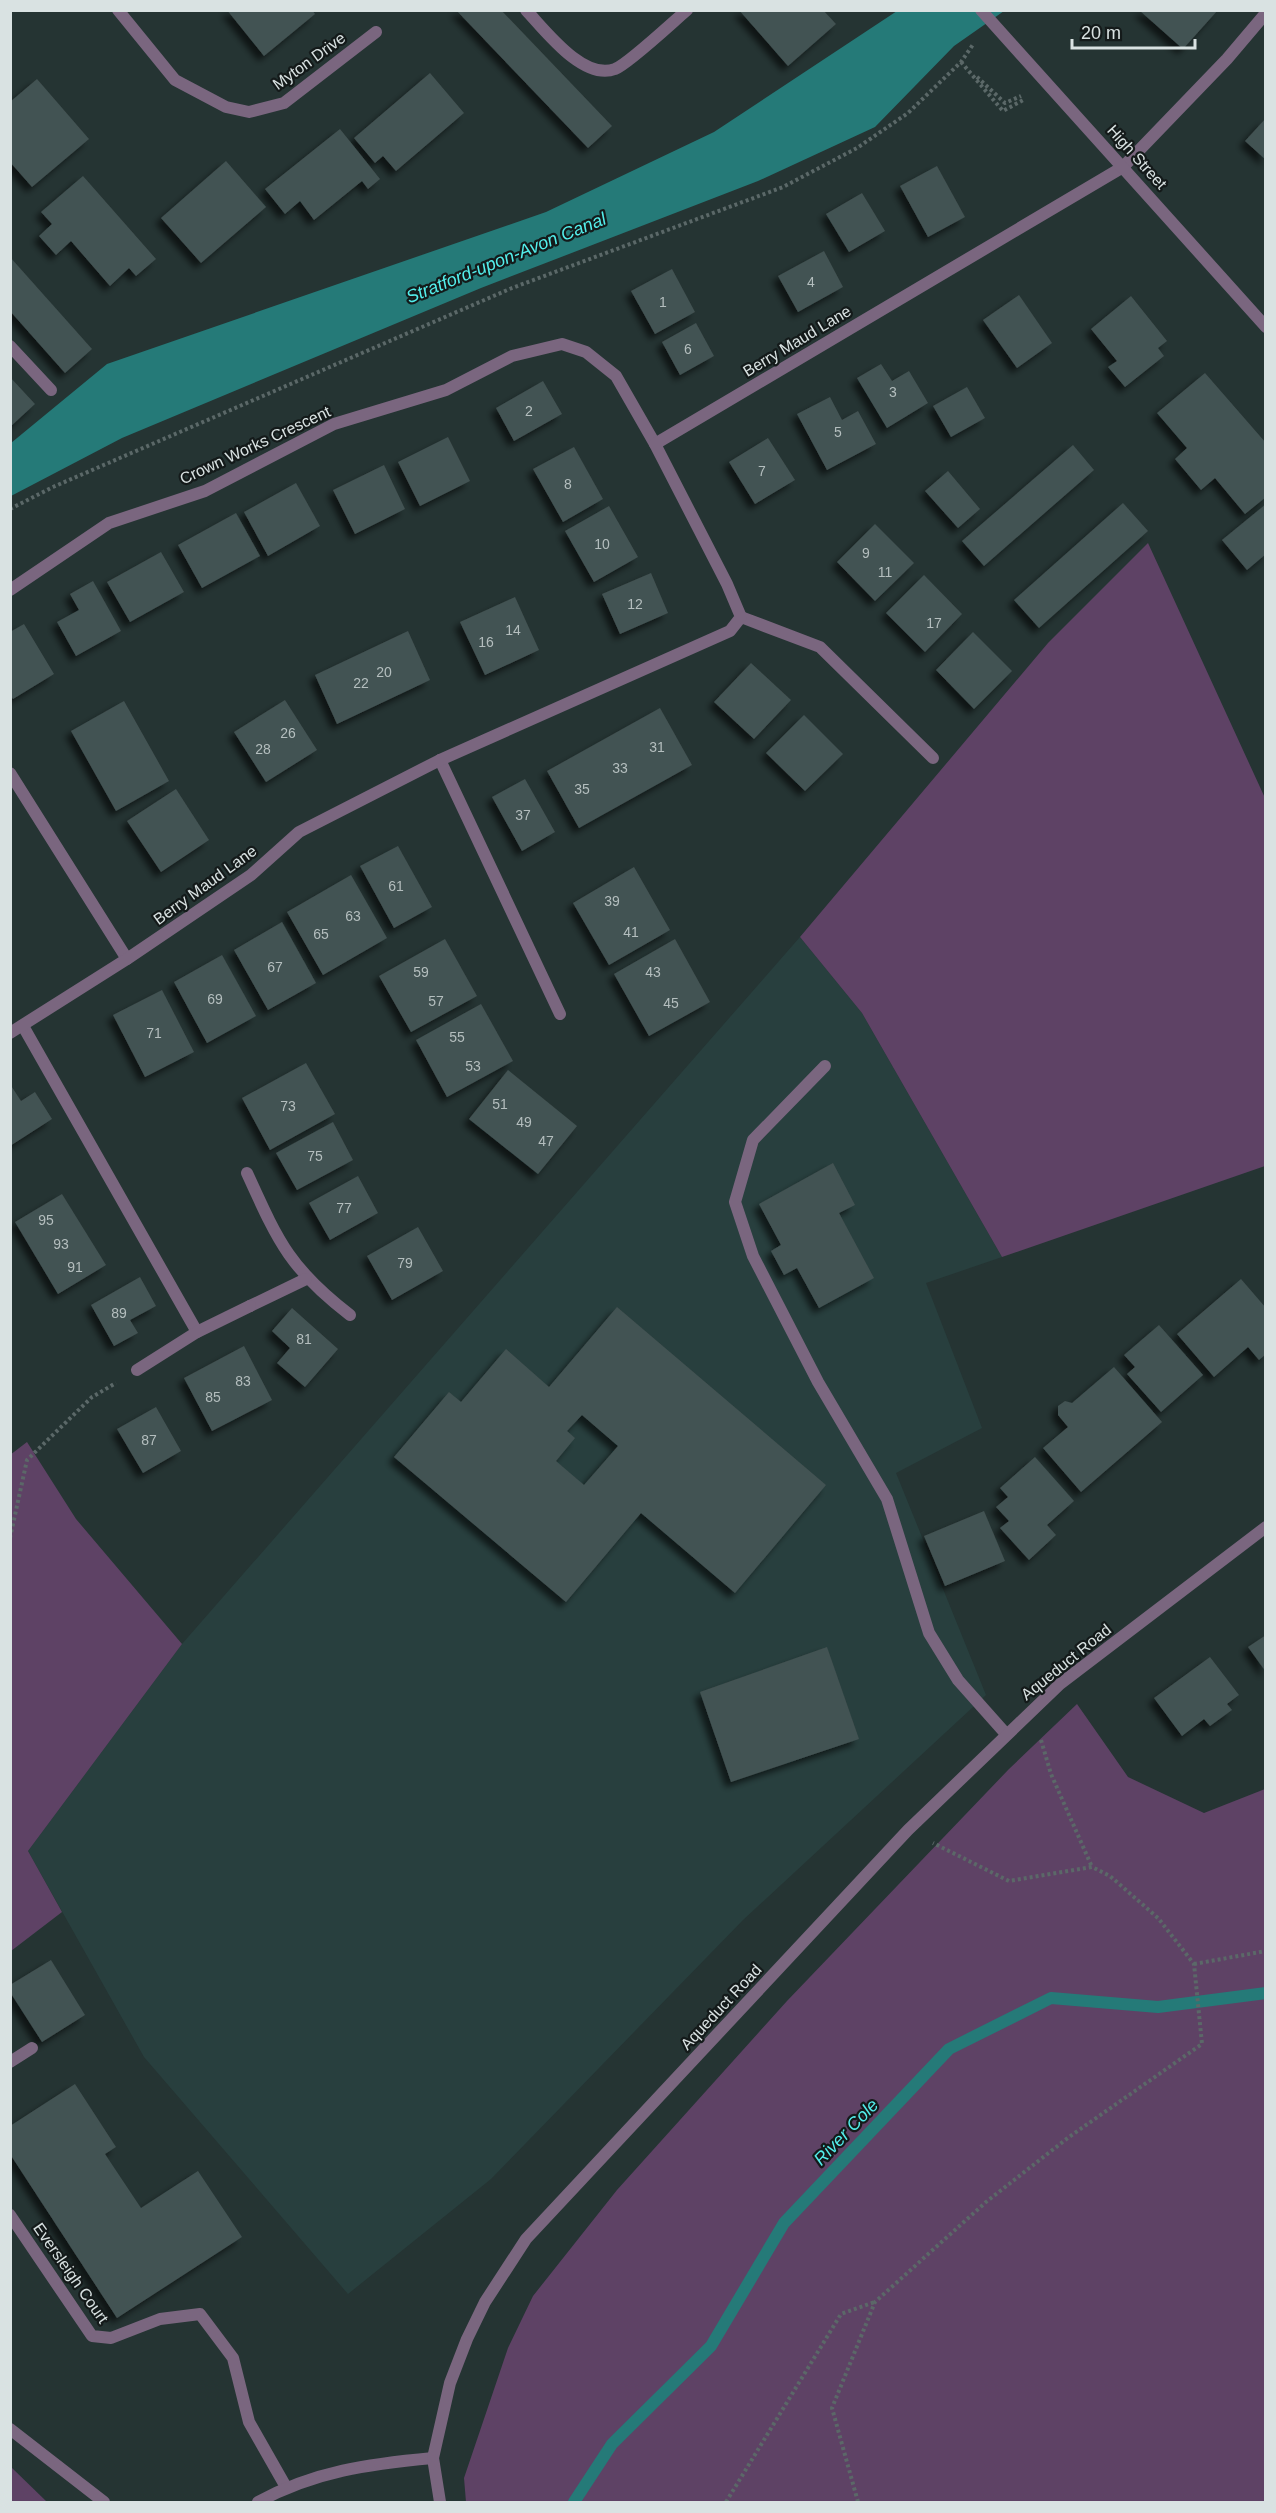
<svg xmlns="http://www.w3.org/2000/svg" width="1276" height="2513" font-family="Helvetica,sans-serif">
  <defs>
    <filter id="shadow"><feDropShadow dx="-5.5" dy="5.5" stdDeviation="3" flood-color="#0009"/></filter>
  </defs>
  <rect width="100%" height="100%" fill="#253433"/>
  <path fill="#283f3e" d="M800,937L862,1013L1002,1257L926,1283L982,1428L896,1473L986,1695L743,1920L491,2179L348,2294L144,2057L28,1851L182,1644Z"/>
  <g fill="#5e4265">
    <path d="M1148,543L1265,798V1166L1002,1257L862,1013L800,937L1048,643Z"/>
    <path d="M27,1442L76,1519L182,1644L28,1851L62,1912L11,1951L10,1455Z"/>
    <path d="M1077,1704L1128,1777L1204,1813L1265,1789V2502H466L464,2478L508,2348L533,2296L617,2190L787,2001L1009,1769Z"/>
    <path d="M11,2467L47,2502H11Z"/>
  </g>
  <path fill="#257a78" d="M897,11H1004L954,46L875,127L758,181L481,288L122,438L11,496V443L107,364L546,212L714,132Z"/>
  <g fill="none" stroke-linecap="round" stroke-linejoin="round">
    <path stroke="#257a78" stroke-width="12" d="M574,2502L612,2444L711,2346L784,2223L949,2049L1051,1998L1158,2007L1266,1993"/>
  </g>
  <g fill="#435252" fill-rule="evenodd" filter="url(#shadow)">
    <path d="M227,10H312L315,14L264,56Z"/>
    <path d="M456,10H501L612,126L588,148Z"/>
    <path d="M739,10H823L836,24L788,66Z"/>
    <path d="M1139,10H1218L1183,49Z"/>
    <path d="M430,73L464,113L396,171L383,156L375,163L354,138Z"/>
    <path d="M37,79L89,139L32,187L10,162V102Z"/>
    <path d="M1266,118V160L1245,141Z"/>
    <path d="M340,129L380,179L368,189L362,181L314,220L300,201L285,214L265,189Z"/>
    <path d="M226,161L266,207L201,263L161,218Z"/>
    <path d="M937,166L965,217L928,237L900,186Z"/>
    <path d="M83,176L156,259L136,276L129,268L110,286L71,241L56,255L39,236L52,224L41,212Z"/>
    <path d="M862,193L885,231L849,252L826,214Z"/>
    <path d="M824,251L843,287L798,312L778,276Z"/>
    <path d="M10,257L92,349L65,373L10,311Z"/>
    <path d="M672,269L695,312L655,334L631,291Z"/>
    <path d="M1019,295L1052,343L1017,368L983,320Z"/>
    <path d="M1131,296L1167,341L1158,348L1164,356L1125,387L1108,367L1117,361L1091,329Z"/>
    <path d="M696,323L714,356L680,375L662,342Z"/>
    <path d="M881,364L892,381L909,371L928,403L887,428L857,378Z"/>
    <path d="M1205,373L1266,443V497L1245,514L1215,478L1201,490L1175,459L1187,448L1157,413Z"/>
    <path d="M10,377L35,404L10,427Z"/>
    <path d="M543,381L562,414L514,441L496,408Z"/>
    <path d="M967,387L985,418L951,437L933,406Z"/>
    <path d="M830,397L842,420L858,411L876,444L827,470L797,414Z"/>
    <path d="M448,437L470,481L420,506L398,462Z"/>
    <path d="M768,438L795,480L755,504L729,462Z"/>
    <path d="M1073,445L1094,470L984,566L962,541Z"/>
    <path d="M574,447L603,499L563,522L533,469Z"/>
    <path d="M384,465L405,509L355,534L333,490Z"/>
    <path d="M948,471L980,509L958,528L925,491Z"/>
    <path d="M296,483L320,526L268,556L244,512Z"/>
    <path d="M1123,503L1148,531L1039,628L1014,600Z"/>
    <path d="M1266,504V554L1247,570L1222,540Z"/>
    <path d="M609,506L638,557L594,582L565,531Z"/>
    <path d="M236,513L260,556L202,588L178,545Z"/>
    <path d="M875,524L914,563L875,601L837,562Z"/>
    <path d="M161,552L184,592L130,622L107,582Z"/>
    <path d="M651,573L668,613L620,634L602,594Z"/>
    <path d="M924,575L962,614L925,652L886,613Z"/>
    <path d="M93,581L121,631L76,656L57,622L79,610L70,594Z"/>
    <path d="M515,597L539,650L485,675L460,622Z"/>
    <path d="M24,624L54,674L13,699L10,695V632Z"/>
    <path d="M408,631L430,680L337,724L315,675Z"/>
    <path d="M973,632L1012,671L974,709L936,670Z"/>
    <path d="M751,663L791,700L754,739L714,702Z"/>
    <path d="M285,700L317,750L266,782L234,732Z"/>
    <path d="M124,701L169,781L116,811L71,731Z"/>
    <path d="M660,708L692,765L579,828L547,771Z"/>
    <path d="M804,715L843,754L805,791L766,753Z"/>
    <path d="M525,779L555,832L522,851L492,797Z"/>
    <path d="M176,789L209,840L161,872L127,821Z"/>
    <path d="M398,846L432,907L394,928L360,866Z"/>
    <path d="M634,867L670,930L609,965L573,903Z"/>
    <path d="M351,875L387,938L323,975L287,912Z"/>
    <path d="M282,922L316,983L268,1010L234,950Z"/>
    <path d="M445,939L477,996L411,1032L379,976Z"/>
    <path d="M675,939L710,1002L649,1036L614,974Z"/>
    <path d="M222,955L256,1016L207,1043L174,982Z"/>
    <path d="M162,990L194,1052L145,1077L113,1015Z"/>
    <path d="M481,1004L513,1061L447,1097L416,1040Z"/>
    <path d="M306,1063L335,1114L270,1150L242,1098Z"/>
    <path d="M508,1070L577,1126L538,1174L469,1119Z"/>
    <path d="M10,1084L21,1101L35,1092L52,1119L10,1146Z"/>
    <path d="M333,1122L353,1160L297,1190L276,1153Z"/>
    <path d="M833,1163L855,1205L839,1213L874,1278L819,1308L797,1268L784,1275L771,1251L781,1245L759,1204Z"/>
    <path d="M358,1176L378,1213L330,1240L309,1203Z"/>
    <path d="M62,1194L106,1265L58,1294L15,1222Z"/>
    <path d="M418,1227L443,1271L392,1300L367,1256Z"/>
    <path d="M140,1277L156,1306L130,1320L138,1333L114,1346L91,1305Z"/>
    <path d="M1241,1279L1266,1308V1354L1259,1360L1248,1347L1214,1377L1177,1334Z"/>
    <path d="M617,1307L826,1485L735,1593L641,1513L566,1602L394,1457L449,1392L461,1402L506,1349L549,1387ZM582,1415L618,1446L584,1485L556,1461L575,1438L567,1431Z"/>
    <path d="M292,1308L338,1349L305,1387L277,1363L290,1348L272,1331Z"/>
    <path d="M1159,1325L1203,1375L1161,1412L1127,1374L1135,1367L1124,1355Z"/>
    <path d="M244,1346L272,1400L212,1431L184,1378Z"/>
    <path d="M1114,1367L1162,1422L1081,1492L1043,1448L1068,1427L1058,1415V1406L1065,1401L1072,1403Z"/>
    <path d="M156,1407L181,1451L143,1473L117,1429Z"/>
    <path d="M1035,1457L1074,1501L1047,1525L1056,1535L1029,1560L1000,1528L1009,1521L996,1507L1008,1497L1000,1488Z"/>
    <path d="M984,1511L1005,1561L945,1586L924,1536Z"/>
    <path d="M1266,1635V1672L1248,1647Z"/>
    <path d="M827,1647L859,1739L731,1782L700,1692Z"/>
    <path d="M1210,1657L1239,1695L1227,1704L1232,1710L1210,1726L1204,1719L1182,1736L1154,1698Z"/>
    <path d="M51,1960L85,2015L42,2042L10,1992V1985Z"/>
    <path d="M75,2084L116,2147L105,2154L141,2208L198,2171L242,2237L117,2318L10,2154V2126Z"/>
  </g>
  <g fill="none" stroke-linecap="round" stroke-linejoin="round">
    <g stroke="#5b6868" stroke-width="4" stroke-dasharray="3 3" stroke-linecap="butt">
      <path d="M961,62L1003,111L1025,99"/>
      <path d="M977,77L1005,103L1021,96"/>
      <path d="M10,509L53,487L512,288L783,187L857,148L908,113L961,62L974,43"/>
      <path d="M10,1538L27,1460L92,1397L116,1383"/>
      <path d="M1041,1740L1051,1774L1092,1867"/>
      <path d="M1194,1964L1266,1951"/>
      <path d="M726,2502L841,2314L875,2302"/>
      <path d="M858,2502L832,2408L875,2302L986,2202L1069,2137L1202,2044L1194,1964L1158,1918L1110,1876L1092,1867L1009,1881L933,1843"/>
    </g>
    <g stroke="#7a667f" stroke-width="12">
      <path d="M526,10C545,30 583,81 615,69C627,65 673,22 687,10"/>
      <path d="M10,346L51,390"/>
      <path d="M741,617L820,647L933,758"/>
      <path d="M825,1066L753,1140L735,1202L753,1256L818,1382L887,1499L929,1633L958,1680L1006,1734"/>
      <path d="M247,1173C278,1241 289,1268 350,1315"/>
      <path d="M250,1306L306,1279"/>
    </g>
    <g stroke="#7a667f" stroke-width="12">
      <path d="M118,10L175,80L226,107L249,112L284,103L376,32"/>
      <path d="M10,590L109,523L205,491L334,424L446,390L512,356L562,344L586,352L616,376L655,444"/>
      <path d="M440,760L560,1014"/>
      <path d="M10,773L127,959"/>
      <path d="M23,1026L197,1332"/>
      <path d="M10,1033L127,959L251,875L299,832L440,760L730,631L741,617L727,584L655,444L1123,167L1227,59L1266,13"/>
      <path d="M137,1370L197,1332L250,1306"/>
      <path d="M10,2062L32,2048"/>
      <path d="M10,2215L92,2336L111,2338L160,2319L200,2314L233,2358L249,2422L286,2487"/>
      <path d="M10,2429L104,2502"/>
    </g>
    <g stroke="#7a667f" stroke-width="12">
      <path d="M981,10L1266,327"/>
      <path d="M258,2502C315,2471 369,2464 433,2458"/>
      <path d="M440,2502L433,2458L450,2383L467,2339L485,2302L526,2239L908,1830L1060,1684L1266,1527"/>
    </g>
  </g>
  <g text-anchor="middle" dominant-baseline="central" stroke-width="4.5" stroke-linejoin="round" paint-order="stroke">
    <g font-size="14" fill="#b4bebe">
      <text x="811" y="282">4</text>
      <text x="663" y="302">1</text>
      <text x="688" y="349">6</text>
      <text x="893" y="392">3</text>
      <text x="529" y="411">2</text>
      <text x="838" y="432">5</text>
      <text x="762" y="471">7</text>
      <text x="568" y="484">8</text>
      <text x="602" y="544">10</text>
      <text x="866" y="553">9</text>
      <text x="885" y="572">11</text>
      <text x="635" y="604">12</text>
      <text x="934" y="623">17</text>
      <text x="513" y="630">14</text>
      <text x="486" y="642">16</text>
      <text x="384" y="672">20</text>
      <text x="361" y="683">22</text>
      <text x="288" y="733">26</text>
      <text x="657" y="747">31</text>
      <text x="263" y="749">28</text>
      <text x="620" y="768">33</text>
      <text x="582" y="789">35</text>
      <text x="523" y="815">37</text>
      <text x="396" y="886">61</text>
      <text x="612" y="901">39</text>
      <text x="353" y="916">63</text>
      <text x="631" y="932">41</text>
      <text x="321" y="934">65</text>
      <text x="275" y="967">67</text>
      <text x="421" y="972">59</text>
      <text x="653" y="972">43</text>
      <text x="215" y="999">69</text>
      <text x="436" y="1001">57</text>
      <text x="671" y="1003">45</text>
      <text x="154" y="1033">71</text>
      <text x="457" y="1037">55</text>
      <text x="473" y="1066">53</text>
      <text x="500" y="1104">51</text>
      <text x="288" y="1106">73</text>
      <text x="524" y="1122">49</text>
      <text x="546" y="1141">47</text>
      <text x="315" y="1156">75</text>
      <text x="344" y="1208">77</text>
      <text x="46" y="1220">95</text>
      <text x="61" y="1244">93</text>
      <text x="405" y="1263">79</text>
      <text x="75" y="1267">91</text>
      <text x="119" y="1313">89</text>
      <text x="304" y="1339">81</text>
      <text x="243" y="1381">83</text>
      <text x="213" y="1397">85</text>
      <text x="149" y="1440">87</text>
    </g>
    <g font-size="16" fill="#d9e2e2" stroke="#141a1a">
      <text transform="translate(309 61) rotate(-36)">Myton Drive</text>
      <text transform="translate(1137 157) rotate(48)">High Street</text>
      <text transform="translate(797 341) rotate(-31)">Berry Maud Lane</text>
      <text transform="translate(255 445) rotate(-25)">Crown Works Crescent</text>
      <text transform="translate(205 885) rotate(-36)">Berry Maud Lane</text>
      <text transform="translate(1066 1662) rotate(-39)">Aqueduct Road</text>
      <text transform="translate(721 2007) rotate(-47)">Aqueduct Road</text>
      <text transform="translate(71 2273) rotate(55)">Eversleigh Court</text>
    </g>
    <g font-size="18" font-style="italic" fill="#53eeeb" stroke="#141a1a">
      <text transform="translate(506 258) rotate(-22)">Stratford-upon-Avon Canal</text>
      <text transform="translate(846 2132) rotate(-46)">River Cole</text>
    </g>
  </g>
  <rect width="1276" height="2513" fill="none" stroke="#d9e2e2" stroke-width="24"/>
  <path d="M1072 39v9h123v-9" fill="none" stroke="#d9e2e2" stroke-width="3"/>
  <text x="1081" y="39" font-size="18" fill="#d9e2e2" stroke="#141a1a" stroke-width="4.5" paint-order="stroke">20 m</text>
</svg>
